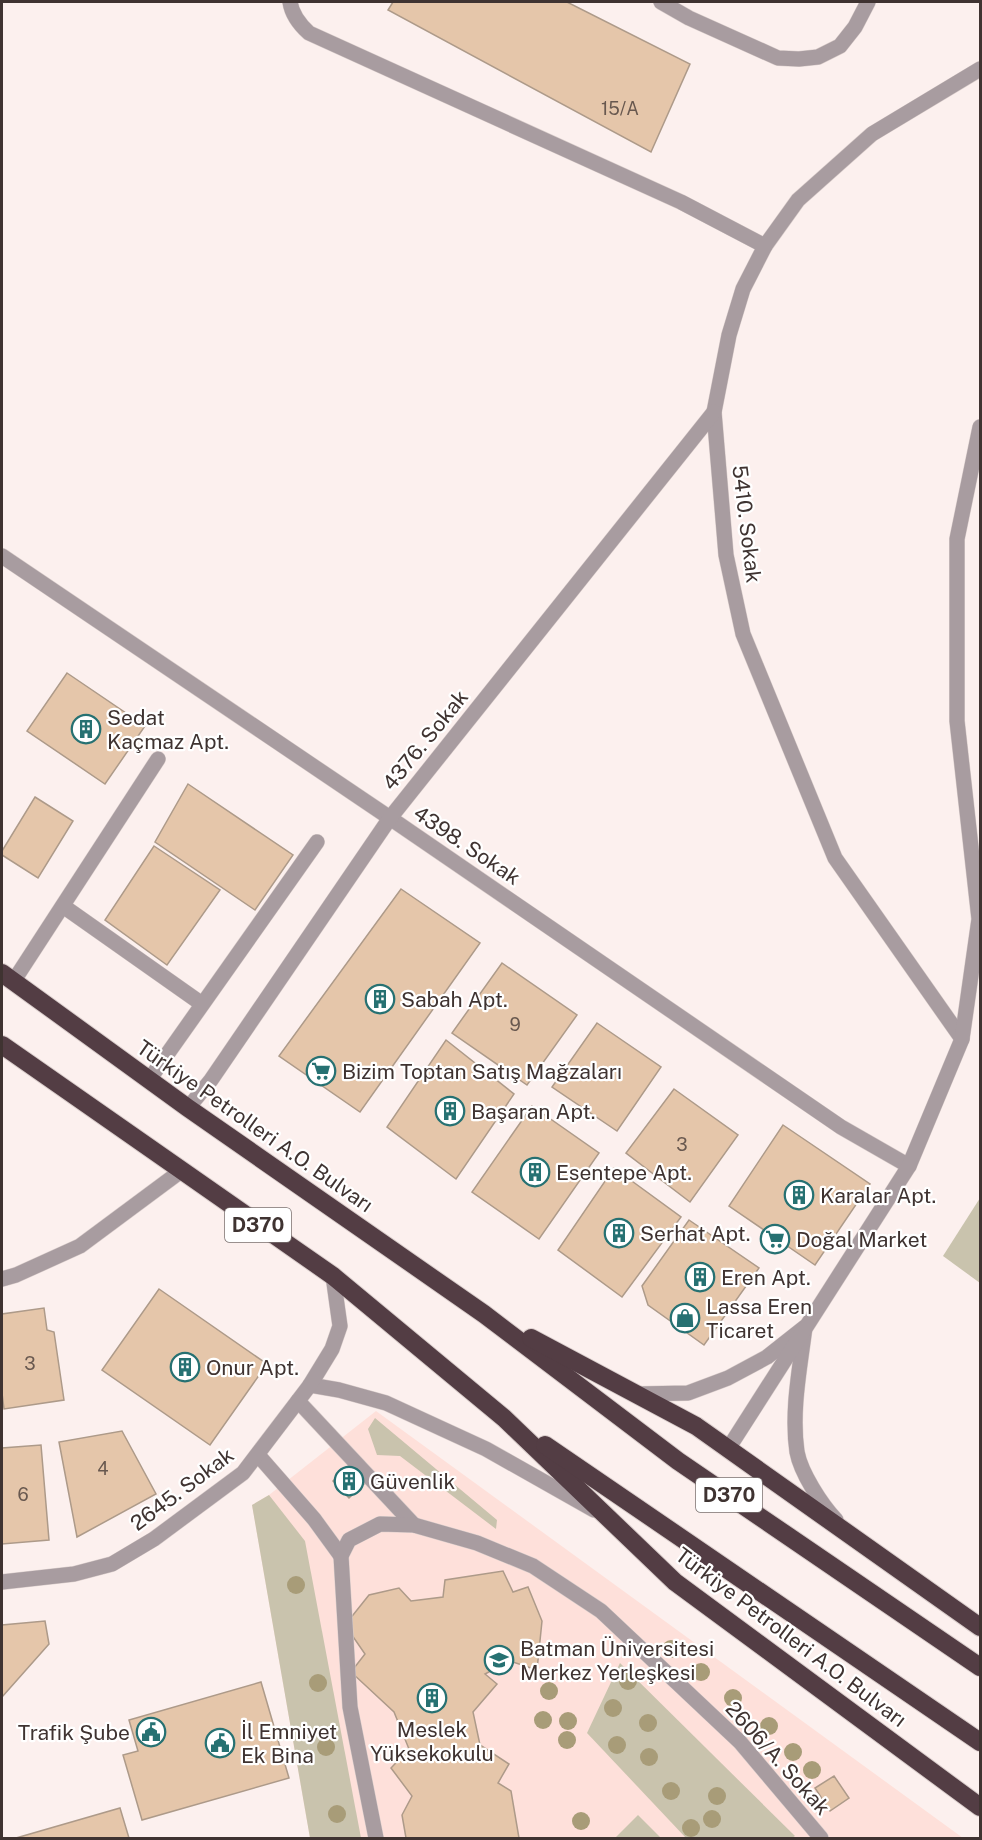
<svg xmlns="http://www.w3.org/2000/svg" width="982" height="1840" font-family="'Public Sans',sans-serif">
  <rect width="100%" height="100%" fill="#fcf0ee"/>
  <path fill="#fee0da" d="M376,1411L963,1838H310L252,1505L269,1495Z"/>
  <g fill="#c9c3ad">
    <path d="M980,1198V1283L943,1256Z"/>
    <path d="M375,1418L497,1520L496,1529L400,1456L377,1455L368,1429Z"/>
    <path d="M269,1495L305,1541L361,1838H310L252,1505Z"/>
    <path d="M620,1663L795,1836L792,1838H686L587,1733Z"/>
    <path d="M638,1815L661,1838H615Z"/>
  </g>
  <g fill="#e5c6aa" stroke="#ad9a89" stroke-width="1.5">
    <path d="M393,2H567L690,64L651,152L388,10Z"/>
    <path d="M67,673L145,726L105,784L27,731Z"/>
    <path d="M188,784L293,855L255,910L155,842Z"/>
    <path d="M35,797L73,821L38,878L2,855V851Z"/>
    <path d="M154,846L220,890L167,965L105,920Z"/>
    <path d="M401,889L480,943L360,1112L279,1056Z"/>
    <path d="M502,963L577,1015L527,1085L452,1033Z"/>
    <path d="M597,1023L661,1067L617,1131L552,1087Z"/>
    <path d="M446,1040L514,1094L456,1179L387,1127Z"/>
    <path d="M674,1089L738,1135L690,1202L626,1153Z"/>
    <path d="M532,1106L599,1153L539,1239L472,1192Z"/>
    <path d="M783,1125L870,1184L815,1265L729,1206Z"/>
    <path d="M614,1168L681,1217L622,1297L558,1250Z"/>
    <path d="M689,1220L759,1268L704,1345L648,1305L642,1286Z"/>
    <path d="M159,1289L267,1364L210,1445L102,1370Z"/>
    <path d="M44,1308L47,1330L54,1332L64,1400L4,1409L2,1393V1314Z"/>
    <path d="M122,1431L156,1494L77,1537L59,1442Z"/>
    <path d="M41,1445L49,1540L2,1544V1448Z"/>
    <path d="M349,1465L366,1482L349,1498L333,1481Z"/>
    <path d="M503,1571L513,1592L528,1587L542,1621L537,1670L510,1661L485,1674L497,1684L473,1712L480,1745L509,1764L498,1783L511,1791L519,1838H406L402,1815L412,1796L391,1768L409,1749L394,1712L351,1672L365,1654L345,1625L369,1595L399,1588L411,1601L443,1597L445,1580Z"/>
    <path d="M45,1621L49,1644L2,1697V1625Z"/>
    <path d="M261,1682L289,1778L142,1820L123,1755L138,1751L129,1720Z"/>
    <path d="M834,1776L849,1798L830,1811L815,1788Z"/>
    <path d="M120,1808L129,1838H16Z"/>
  </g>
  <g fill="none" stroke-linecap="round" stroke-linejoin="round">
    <g stroke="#dacecc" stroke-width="16">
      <g id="minor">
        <path d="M290,2C292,15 299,24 309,33L681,202L765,246"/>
        <path d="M661,2L689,18L778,58L799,59L818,57L840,46L855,27L868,2"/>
        <path d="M2,556L390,818L841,1127L909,1166"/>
        <path d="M63,906L202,1004"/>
        <path d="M13,982L158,759"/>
        <path d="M962,1039L835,858L743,634L726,555L714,412L729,335L743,289L765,246L798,200L872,134L980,69"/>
        <path d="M149,1080L317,842"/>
        <path d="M188,1108L211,1080L390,818L714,412"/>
        <path d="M2,1279L16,1275L80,1246L181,1171"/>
        <path d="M310,1385L339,1390L386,1403L486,1449L594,1510"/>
        <path d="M637,1394L688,1393L728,1378L767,1357L805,1327C800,1368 791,1411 797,1452C801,1473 821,1504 836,1520"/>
        <path d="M298,1401L414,1525"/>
        <path d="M728,1449L909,1166L962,1039L979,919L957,721V539L980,427"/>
        <path d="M258,1455L314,1519L341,1556"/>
        <path d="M2,1582L74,1574L112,1564L154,1539L243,1473L310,1385L332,1349L340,1326L333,1276"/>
        <path d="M376,1838L350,1707L341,1556L349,1540L380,1524L414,1525L477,1543L533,1566L601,1611L740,1742L821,1838"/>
      </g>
    </g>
    <g stroke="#dacecc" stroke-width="20">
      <g id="highway">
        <path d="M2,973L188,1108L484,1314L678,1461L980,1667"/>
        <path d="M2,1045L333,1276L504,1418L675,1582L980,1807"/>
        <path d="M531,1338L696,1426L980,1627"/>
        <path d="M545,1445L980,1742"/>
      </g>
    </g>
    <use href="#minor" stroke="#a89ca0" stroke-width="15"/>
    <use href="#highway" stroke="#533d44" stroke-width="18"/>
  </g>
  <g fill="#a89c78">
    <circle cx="296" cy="1585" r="9"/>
    <circle cx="671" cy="1649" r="9"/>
    <circle cx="701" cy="1672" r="9"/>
    <circle cx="628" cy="1681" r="9"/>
    <circle cx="318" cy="1683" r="9"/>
    <circle cx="549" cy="1691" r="9"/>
    <circle cx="733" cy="1698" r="9"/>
    <circle cx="613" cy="1708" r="9"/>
    <circle cx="543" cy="1720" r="9"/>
    <circle cx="568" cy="1721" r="9"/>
    <circle cx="648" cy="1723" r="9"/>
    <circle cx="769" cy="1726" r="9"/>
    <circle cx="567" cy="1740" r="9"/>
    <circle cx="617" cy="1745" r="9"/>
    <circle cx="326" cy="1747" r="9"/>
    <circle cx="793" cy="1752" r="9"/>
    <circle cx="649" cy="1757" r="9"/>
    <circle cx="812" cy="1770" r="9"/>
    <circle cx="671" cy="1791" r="9"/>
    <circle cx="717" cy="1796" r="9"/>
    <circle cx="337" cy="1814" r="9"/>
    <circle cx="712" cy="1819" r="9"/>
    <circle cx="581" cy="1821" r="9"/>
    <circle cx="691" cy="1828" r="9"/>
  </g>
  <defs>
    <g id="building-ring" transform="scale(1.5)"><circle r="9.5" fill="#fff" stroke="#267172" stroke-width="1.5"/><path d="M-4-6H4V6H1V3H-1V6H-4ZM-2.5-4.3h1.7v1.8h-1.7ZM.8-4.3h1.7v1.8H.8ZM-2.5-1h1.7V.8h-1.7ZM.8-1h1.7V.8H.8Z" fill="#267172"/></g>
    <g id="supermarket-ring" transform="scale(1.5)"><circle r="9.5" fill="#fff" stroke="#267172" stroke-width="1.5"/><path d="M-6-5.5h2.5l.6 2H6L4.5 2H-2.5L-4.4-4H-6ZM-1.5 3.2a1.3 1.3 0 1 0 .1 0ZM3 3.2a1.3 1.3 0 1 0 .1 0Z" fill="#267172"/></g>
    <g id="shop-ring" transform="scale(1.5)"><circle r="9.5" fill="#fff" stroke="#267172" stroke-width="1.5"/><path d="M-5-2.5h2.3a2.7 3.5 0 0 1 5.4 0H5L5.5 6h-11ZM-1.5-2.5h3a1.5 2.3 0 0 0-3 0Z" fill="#267172"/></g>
    <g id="university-ring" transform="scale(1.5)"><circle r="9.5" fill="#fff" stroke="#267172" stroke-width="1.5"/><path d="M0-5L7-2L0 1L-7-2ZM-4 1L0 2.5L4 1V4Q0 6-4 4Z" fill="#267172"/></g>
    <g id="civic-ring" transform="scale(1.5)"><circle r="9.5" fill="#fff" stroke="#267172" stroke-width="1.5"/><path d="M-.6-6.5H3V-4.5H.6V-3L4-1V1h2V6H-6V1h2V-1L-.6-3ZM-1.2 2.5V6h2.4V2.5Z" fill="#267172"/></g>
  </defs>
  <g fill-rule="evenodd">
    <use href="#building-ring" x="86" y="729"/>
    <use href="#building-ring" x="380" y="999"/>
    <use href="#supermarket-ring" x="321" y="1071"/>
    <use href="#building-ring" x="450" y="1111"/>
    <use href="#building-ring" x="535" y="1172"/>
    <use href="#building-ring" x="799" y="1195"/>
    <use href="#building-ring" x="619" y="1233"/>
    <use href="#supermarket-ring" x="775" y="1239"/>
    <use href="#building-ring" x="700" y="1277"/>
    <use href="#shop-ring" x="685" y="1318"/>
    <use href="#building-ring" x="185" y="1367"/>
    <use href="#building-ring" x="349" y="1481"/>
    <use href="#university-ring" x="499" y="1660"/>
    <use href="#building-ring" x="432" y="1698"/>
    <use href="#civic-ring" x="151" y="1732"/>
    <use href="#civic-ring" x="220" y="1743"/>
  </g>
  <g text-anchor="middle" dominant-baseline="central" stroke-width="4.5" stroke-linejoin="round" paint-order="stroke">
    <g font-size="18" fill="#68584f">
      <text x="620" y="108">15/A</text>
      <text x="515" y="1024">9</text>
      <text x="682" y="1144">3</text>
      <text x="30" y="1363">3</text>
      <text x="103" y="1468">4</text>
      <text x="23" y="1494">6</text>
    </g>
    <g fill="#fff" stroke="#79706f" stroke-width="1.5">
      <rect x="225" y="1208" width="66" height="34" rx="4.5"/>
      <rect x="696" y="1478" width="66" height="34" rx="4.5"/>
    </g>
    <g font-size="20" font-weight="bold" fill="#3f3331">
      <text x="258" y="1225">D370</text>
      <text x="729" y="1495">D370</text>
    </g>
    <g font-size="21" fill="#3f3331" stroke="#fff">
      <text transform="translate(747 524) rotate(83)">5410. Sokak</text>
      <text transform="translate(425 740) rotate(-51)">4376. Sokak</text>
      <text transform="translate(467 845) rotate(34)">4398. Sokak</text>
      <text transform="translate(255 1126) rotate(35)">Türkiye Petrolleri A.O. Bulvarı</text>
      <text transform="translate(182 1489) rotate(-37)">2645. Sokak</text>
      <text transform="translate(791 1637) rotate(37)">Türkiye Petrolleri A.O. Bulvarı</text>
      <text transform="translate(778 1758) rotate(48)">2606/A. Sokak</text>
    </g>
    <g font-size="21" fill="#3f3331" stroke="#fff" text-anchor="start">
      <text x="107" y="717">Sedat<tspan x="107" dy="24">Kaçmaz Apt.</tspan></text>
      <text x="401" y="999">Sabah Apt.</text>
      <text x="342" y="1071">Bizim Toptan Satış Mağzaları</text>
      <text x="471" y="1111">Başaran Apt.</text>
      <text x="556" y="1172">Esentepe Apt.</text>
      <text x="820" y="1195">Karalar Apt.</text>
      <text x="640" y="1233">Serhat Apt.</text>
      <text x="796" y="1239">Doğal Market</text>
      <text x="721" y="1277">Eren Apt.</text>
      <text x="706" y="1306">Lassa Eren<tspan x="706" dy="24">Ticaret</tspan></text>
      <text x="206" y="1367">Onur Apt.</text>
      <text x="370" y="1481">Güvenlik</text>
      <text x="520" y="1648">Batman Üniversitesi<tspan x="520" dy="24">Merkez Yerleşkesi</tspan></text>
      <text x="432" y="1729" text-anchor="middle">Meslek<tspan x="432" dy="24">Yüksekokulu</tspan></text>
      <text x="241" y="1731">İl Emniyet<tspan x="241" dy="24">Ek Bina</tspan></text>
      <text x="130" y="1732" text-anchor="end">Trafik Şube</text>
    </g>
  </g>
  <rect width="982" height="1840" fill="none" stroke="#3f3331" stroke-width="6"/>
</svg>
